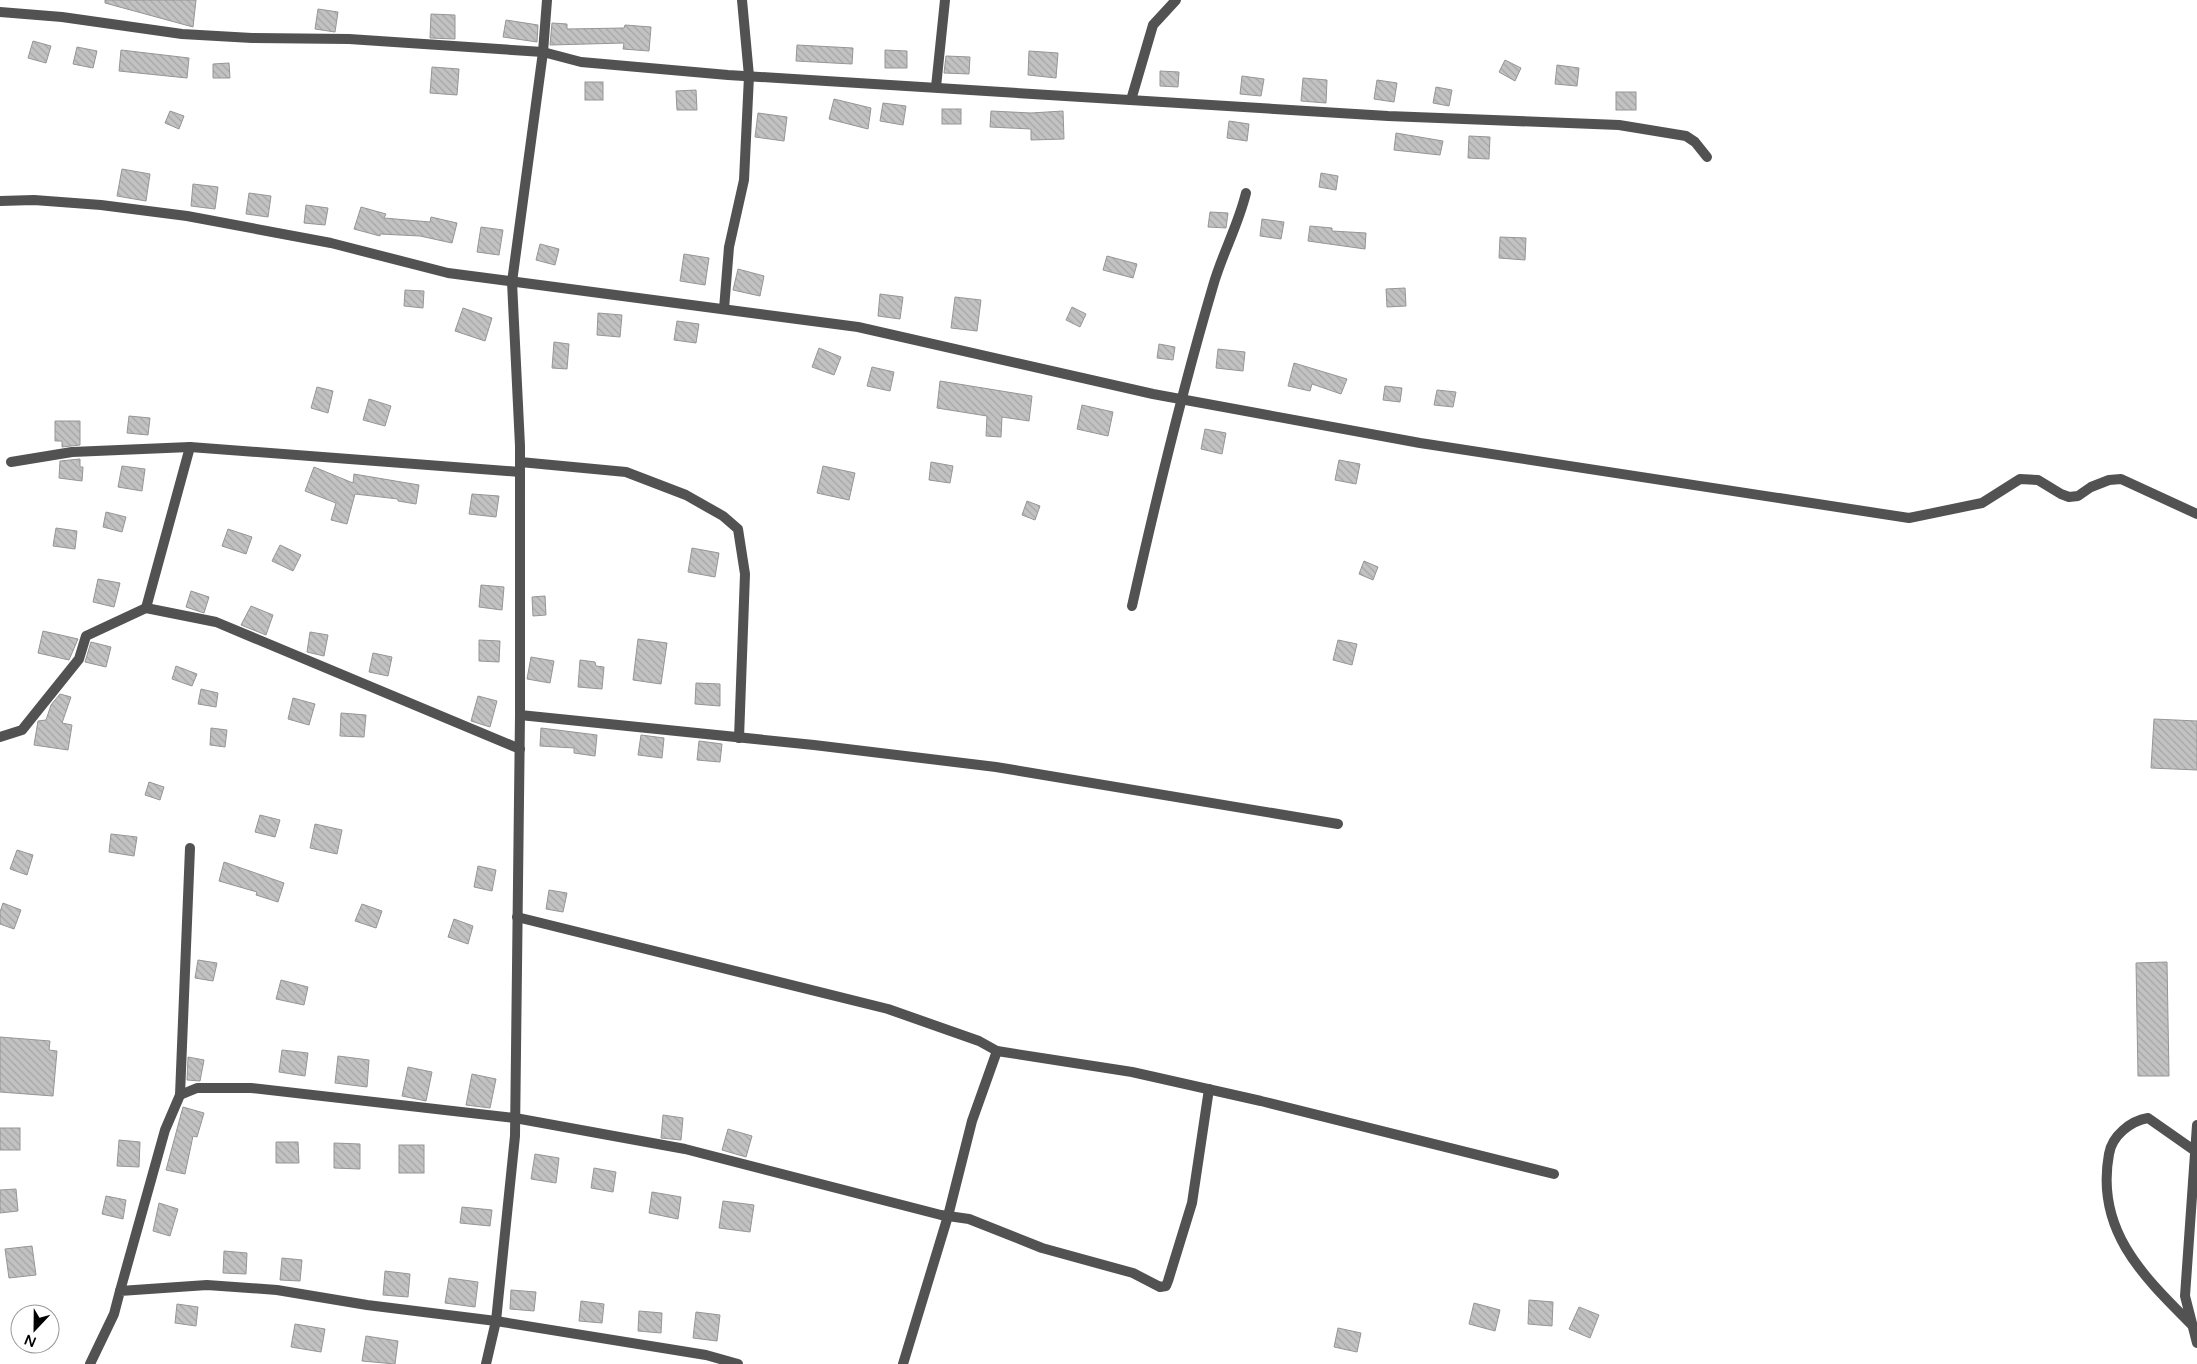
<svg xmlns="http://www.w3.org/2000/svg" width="2197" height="1364" font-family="'Varela Round',sans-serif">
  <defs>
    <pattern id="building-back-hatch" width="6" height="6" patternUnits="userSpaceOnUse" patternTransform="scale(1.25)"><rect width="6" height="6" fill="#c2c2c2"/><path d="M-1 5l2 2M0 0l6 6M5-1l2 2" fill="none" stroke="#a5a5a5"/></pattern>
  </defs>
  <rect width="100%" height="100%" fill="#fff"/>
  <g fill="url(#building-back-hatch)" stroke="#969696">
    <path d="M105,0H196L193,27L105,3Z"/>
    <path d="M318,9L338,12L335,32L315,29Z"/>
    <path d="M431,14L455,15V39L430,38Z"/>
    <path d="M506,20L538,25L537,42L503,37Z"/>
    <path d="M552,23L567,24V29L624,28L625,25L651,27L649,51L623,49L624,43L550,45Z"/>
    <path d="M33,41L51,46L46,63L28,58Z"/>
    <path d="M797,45L853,48L852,64L796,61Z"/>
    <path d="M77,47L97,51L93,68L73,64Z"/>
    <path d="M121,50L189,58L187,78L119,71Z"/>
    <path d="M885,50L907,51V68H885Z"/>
    <path d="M1029,51L1058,53L1056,78L1028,75Z"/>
    <path d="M946,56L970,57L969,74L944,73Z"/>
    <path d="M1505,60L1521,68L1515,81L1499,72Z"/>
    <path d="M229,63L230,78H213V64Z"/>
    <path d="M1557,65L1579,68L1577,86L1555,84Z"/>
    <path d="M432,67L459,69L457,95L430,93Z"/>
    <path d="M1160,71L1179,72L1178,87L1160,86Z"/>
    <path d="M1242,76L1264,79L1261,96L1240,94Z"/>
    <path d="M1303,78L1327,80L1326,103L1301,101Z"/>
    <path d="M1377,80L1397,83L1394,102L1374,99Z"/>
    <rect x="585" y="82" width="18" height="18"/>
    <path d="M1436,87L1452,90L1449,106L1433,103Z"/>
    <path d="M696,90L697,110H677L676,91Z"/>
    <rect x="1616" y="92" width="20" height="18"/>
    <path d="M834,99L871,108L868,129L829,119Z"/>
    <path d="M883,103L906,106L903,125L880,121Z"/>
    <rect x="942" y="109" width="19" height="15"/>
    <path d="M170,111L184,116L179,129L165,123Z"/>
    <path d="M991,111L1031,113L1063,111L1064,139L1031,140V129L990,127Z"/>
    <path d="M758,113L787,117L784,141L755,137Z"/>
    <path d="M1229,121L1249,124L1247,141L1227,138Z"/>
    <path d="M1396,133L1443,141L1440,155L1394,150Z"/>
    <path d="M1469,136L1490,137L1489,159L1468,158Z"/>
    <path d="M122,169L150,174L146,201L117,196Z"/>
    <path d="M1321,173L1338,176L1336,190L1319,187Z"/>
    <path d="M193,184L218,187L215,209L191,206Z"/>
    <path d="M249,193L271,196L268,217L246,214Z"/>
    <path d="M306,205L328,208L325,225L304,223Z"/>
    <path d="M361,207L386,214L384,218L430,222L431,217L457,223L452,243L420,236L380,234V236L354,229Z"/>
    <path d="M1210,212L1228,213L1226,228L1208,227Z"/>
    <path d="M1262,219L1284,222L1281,239L1260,236Z"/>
    <path d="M1310,226L1332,228V231L1366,233L1365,249L1308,241Z"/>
    <path d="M481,227L503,230L499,255L477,252Z"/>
    <path d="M1500,237L1526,238L1525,260L1499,258Z"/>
    <path d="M540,244L559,249L555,265L536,260Z"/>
    <path d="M684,254L709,258L705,285L680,281Z"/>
    <path d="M1107,256L1137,264L1133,278L1103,270Z"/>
    <path d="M738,269L764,276L760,296L733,290Z"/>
    <path d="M1405,288L1406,306L1387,307L1386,289Z"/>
    <path d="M405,290L424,291L423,308L404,306Z"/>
    <path d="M880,294L903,297L900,319L878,316Z"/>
    <path d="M955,297L981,300L977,331L951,328Z"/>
    <path d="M1072,307L1086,314L1080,327L1066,320Z"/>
    <path d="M463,308L492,318L485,341L455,331Z"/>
    <path d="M598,313L622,315L620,337L597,335Z"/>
    <path d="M677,321L699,324L696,343L674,340Z"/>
    <path d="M554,342L569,344L567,369L552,368Z"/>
    <path d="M1159,344L1175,347L1173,360L1157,358Z"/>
    <path d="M819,348L841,357L834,375L812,367Z"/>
    <path d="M1218,349L1245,352L1243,371L1216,368Z"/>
    <path d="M1294,363L1347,379L1341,394L1312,384L1310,391L1288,386Z"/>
    <path d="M872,367L894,372L890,391L867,386Z"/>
    <path d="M940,381L1032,396L1029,421L1002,417L1001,437L986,436L987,416L937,408Z"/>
    <path d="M1385,386L1402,388L1400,402L1383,400Z"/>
    <path d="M317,387L333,391L328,413L311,408Z"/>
    <path d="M1437,390L1456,392L1453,407L1434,405Z"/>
    <path d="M369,399L391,406L385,426L363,420Z"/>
    <path d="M1082,405L1113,412L1108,436L1077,429Z"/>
    <path d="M129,416L150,418L148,435L127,433Z"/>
    <path d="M55,421H80V445L62,447V441H55Z"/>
    <path d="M1205,429L1226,433L1222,454L1201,449Z"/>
    <path d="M80,459V467H83L82,481L59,478L60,461Z"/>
    <path d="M1339,460L1360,464L1356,484L1335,480Z"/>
    <path d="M931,462L953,466L950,483L929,480Z"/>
    <path d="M122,466L145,469L142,491L118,487Z"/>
    <path d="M823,466L855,473L849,500L817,493Z"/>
    <path d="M314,467L353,483L354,474L419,485L416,504L398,501V499L355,494L347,524L331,520L336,503L305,491Z"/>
    <path d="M472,494L499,496L496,517L469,514Z"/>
    <path d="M1027,501L1040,506L1035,520L1022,515Z"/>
    <path d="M106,512L126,517L122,532L103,527Z"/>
    <path d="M56,528L77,531L75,549L53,546Z"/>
    <path d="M228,529L252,537L246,554L222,546Z"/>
    <path d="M280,545L301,555L293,571L272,561Z"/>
    <path d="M692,548L719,553L715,577L688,572Z"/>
    <path d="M1364,561L1378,567L1373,580L1359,574Z"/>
    <path d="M98,579L120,583L114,607L93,602Z"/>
    <path d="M481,585L504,587L502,610L479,607Z"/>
    <path d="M191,591L209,597L204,613L186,607Z"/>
    <path d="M545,596L546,615L533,616L532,597Z"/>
    <path d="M251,606L273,615L266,635L241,625Z"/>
    <path d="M43,631L78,639L69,660L38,653Z"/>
    <path d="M310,632L328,635L324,656L307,652Z"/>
    <path d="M638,639L667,643L661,684L633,680Z"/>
    <path d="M479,640L500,641L499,662L479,661Z"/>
    <path d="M1338,640L1357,644L1352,665L1333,660Z"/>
    <path d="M91,642L111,647L106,667L85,662Z"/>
    <path d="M373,653L392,657L388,676L369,672Z"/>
    <path d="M531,657L554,661L550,683L527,679Z"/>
    <path d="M580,660L595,662L596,666L604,667L602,689L578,687Z"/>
    <path d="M176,666L197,674L192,686L172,679Z"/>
    <path d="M696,683L720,684V706L695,704Z"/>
    <path d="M201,689L218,693L216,707L198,704Z"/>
    <path d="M60,694L71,697L62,723L72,725L68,750L34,745L38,721L46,720L51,705Z"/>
    <path d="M478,696L497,701L490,727L471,721Z"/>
    <path d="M293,698L315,704L309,725L288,719Z"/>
    <path d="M341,713L366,715L364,737L340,736Z"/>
    <path d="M2154,719L2197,721V770L2151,768Z"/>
    <path d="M211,728L227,730L225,747L210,745Z"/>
    <path d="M541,728L597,735L595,756L574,753V748L540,746Z"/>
    <path d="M641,735L664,738L662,758L638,755Z"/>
    <path d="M699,741L722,744L720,762L697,760Z"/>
    <path d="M149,782L164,787L160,800L145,795Z"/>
    <path d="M260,815L280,820L275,837L255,832Z"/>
    <path d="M315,824L342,830L337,854L310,848Z"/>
    <path d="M111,834L137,837L134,856L109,852Z"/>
    <path d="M17,850L33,855L27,875L10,869Z"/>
    <path d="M224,862L284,883L278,902L256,895L257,892L219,881Z"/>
    <path d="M478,866L496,870L492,891L474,887Z"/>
    <path d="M549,890L567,893L563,912L546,909Z"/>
    <path d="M3,903L21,910L14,929L0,924V912Z"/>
    <path d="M362,904L382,911L376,928L355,921Z"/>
    <path d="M454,919L473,926L468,944L448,937Z"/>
    <path d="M198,960L217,963L213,981L195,978Z"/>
    <path d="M2167,962L2169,1076H2138L2136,963Z"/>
    <path d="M281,980L308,987L304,1005L276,999Z"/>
    <path d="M0,1037L50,1041L49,1050L57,1051L53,1096L0,1092Z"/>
    <path d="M282,1050L308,1053L305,1076L279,1072Z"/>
    <path d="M338,1056L369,1060L367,1087L335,1083Z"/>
    <path d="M188,1057L204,1060L200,1081L187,1080Z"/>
    <path d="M408,1067L432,1072L426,1101L402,1096Z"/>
    <path d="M472,1074L496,1079L490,1108L466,1105Z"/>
    <path d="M183,1107L204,1113L197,1137L193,1136L185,1174L166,1170Z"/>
    <path d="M663,1115L683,1118L681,1140L661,1138Z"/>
    <rect x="0" y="1128" width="20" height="22"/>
    <path d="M728,1129L752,1136L746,1157L722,1150Z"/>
    <path d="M119,1140L140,1142L139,1167L117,1166Z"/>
    <path d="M276,1142H298L299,1163H276Z"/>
    <path d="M334,1143L360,1144V1169L334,1168Z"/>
    <rect x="399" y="1145" width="25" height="28"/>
    <path d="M535,1154L559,1158L556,1183L531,1179Z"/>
    <path d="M594,1168L616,1172L613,1192L591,1188Z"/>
    <path d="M16,1189L18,1211L0,1213V1190Z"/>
    <path d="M652,1192L681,1197L678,1219L649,1213Z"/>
    <path d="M106,1196L126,1200L123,1219L102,1214Z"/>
    <path d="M723,1201L754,1205L750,1232L719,1228Z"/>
    <path d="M159,1203L178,1209L170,1236L153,1231Z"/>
    <path d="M462,1207L492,1210L490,1226L460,1223Z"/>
    <path d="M32,1246L36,1275L9,1278L5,1249Z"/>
    <path d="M224,1251L247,1253L246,1274L223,1273Z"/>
    <path d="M282,1258L302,1260L300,1281L280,1280Z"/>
    <path d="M385,1271L410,1274L408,1297L383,1295Z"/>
    <path d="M449,1278L478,1282L475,1307L445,1303Z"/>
    <path d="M511,1290L536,1292L534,1311L510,1309Z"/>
    <path d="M1529,1300L1553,1302L1552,1326L1528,1324Z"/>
    <path d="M581,1301L604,1304L602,1323L579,1321Z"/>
    <path d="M1474,1303L1500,1310L1495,1331L1469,1324Z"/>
    <path d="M177,1304L198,1307L196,1326L175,1323Z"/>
    <path d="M1579,1307L1599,1315L1590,1338L1569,1329Z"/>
    <path d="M639,1311L662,1313L661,1333L638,1331Z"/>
    <path d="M696,1312L720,1315L717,1341L693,1338Z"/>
    <path d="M295,1324L325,1329L321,1352L291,1347Z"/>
    <path d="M1338,1328L1361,1333L1357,1352L1334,1347Z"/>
    <path d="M366,1336L398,1341L395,1364L362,1361Z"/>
  </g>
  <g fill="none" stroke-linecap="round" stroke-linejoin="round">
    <g stroke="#525252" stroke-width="10">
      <path d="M0,12L62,17L182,34L252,38L349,39L543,52L581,62L728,75L1388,116L1619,125L1686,136L1695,142L1707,157"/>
      <path d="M936,87L945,0"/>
      <path d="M1131,100L1153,25L1176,0"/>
      <path d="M0,201L34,200L101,205L187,216L331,243L448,273L858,327L1153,394L1420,443L1909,518L1982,503L2020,479L2038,480L2061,494L2069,497L2078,496L2091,487L2109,480L2121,479L2197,514"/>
      <path d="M724,309L729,247L744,180L749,76L742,0"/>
      <path d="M11,462L72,452L190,447L520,472"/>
      <path d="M520,462L626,472L686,495L723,516L738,529L745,574L739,738"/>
      <path d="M1132,606C1156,499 1182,391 1213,286C1222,254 1238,226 1246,193"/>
      <path d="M146,608L190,447"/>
      <path d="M520,715L814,745L996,767L1338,824"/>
      <path d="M0,737L22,730L79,659L86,636L146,608L216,622L520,749"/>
      <path d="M517,917L888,1009L979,1041L997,1051L1132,1072L1261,1101L1554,1174"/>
      <path d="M180,1095L190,848"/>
      <path d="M2197,1125L2185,1296L2197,1343"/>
      <path d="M120,1291L165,1130L180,1095L197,1088H251L515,1118L685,1149L941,1215L969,1219L1042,1248L1133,1273L1160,1287L1166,1286L1168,1281L1192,1203L1209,1089"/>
      <path d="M2192,1325C2143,1276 2095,1230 2109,1154C2112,1136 2130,1121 2148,1118L2195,1151"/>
      <path d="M90,1364L114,1314L120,1291L207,1285L277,1290L367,1305L496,1321L706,1355L738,1364"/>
      <path d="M486,1364L496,1321L515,1136L520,715V446L512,282L543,52L547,0"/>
      <path d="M903,1364L948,1216L972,1121L997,1051"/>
    </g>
  </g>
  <g transform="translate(35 1329) rotate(202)"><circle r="24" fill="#ffffff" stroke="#999999"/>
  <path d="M0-4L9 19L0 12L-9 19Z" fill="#000000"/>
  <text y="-8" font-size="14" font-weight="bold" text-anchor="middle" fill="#000000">N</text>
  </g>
</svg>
